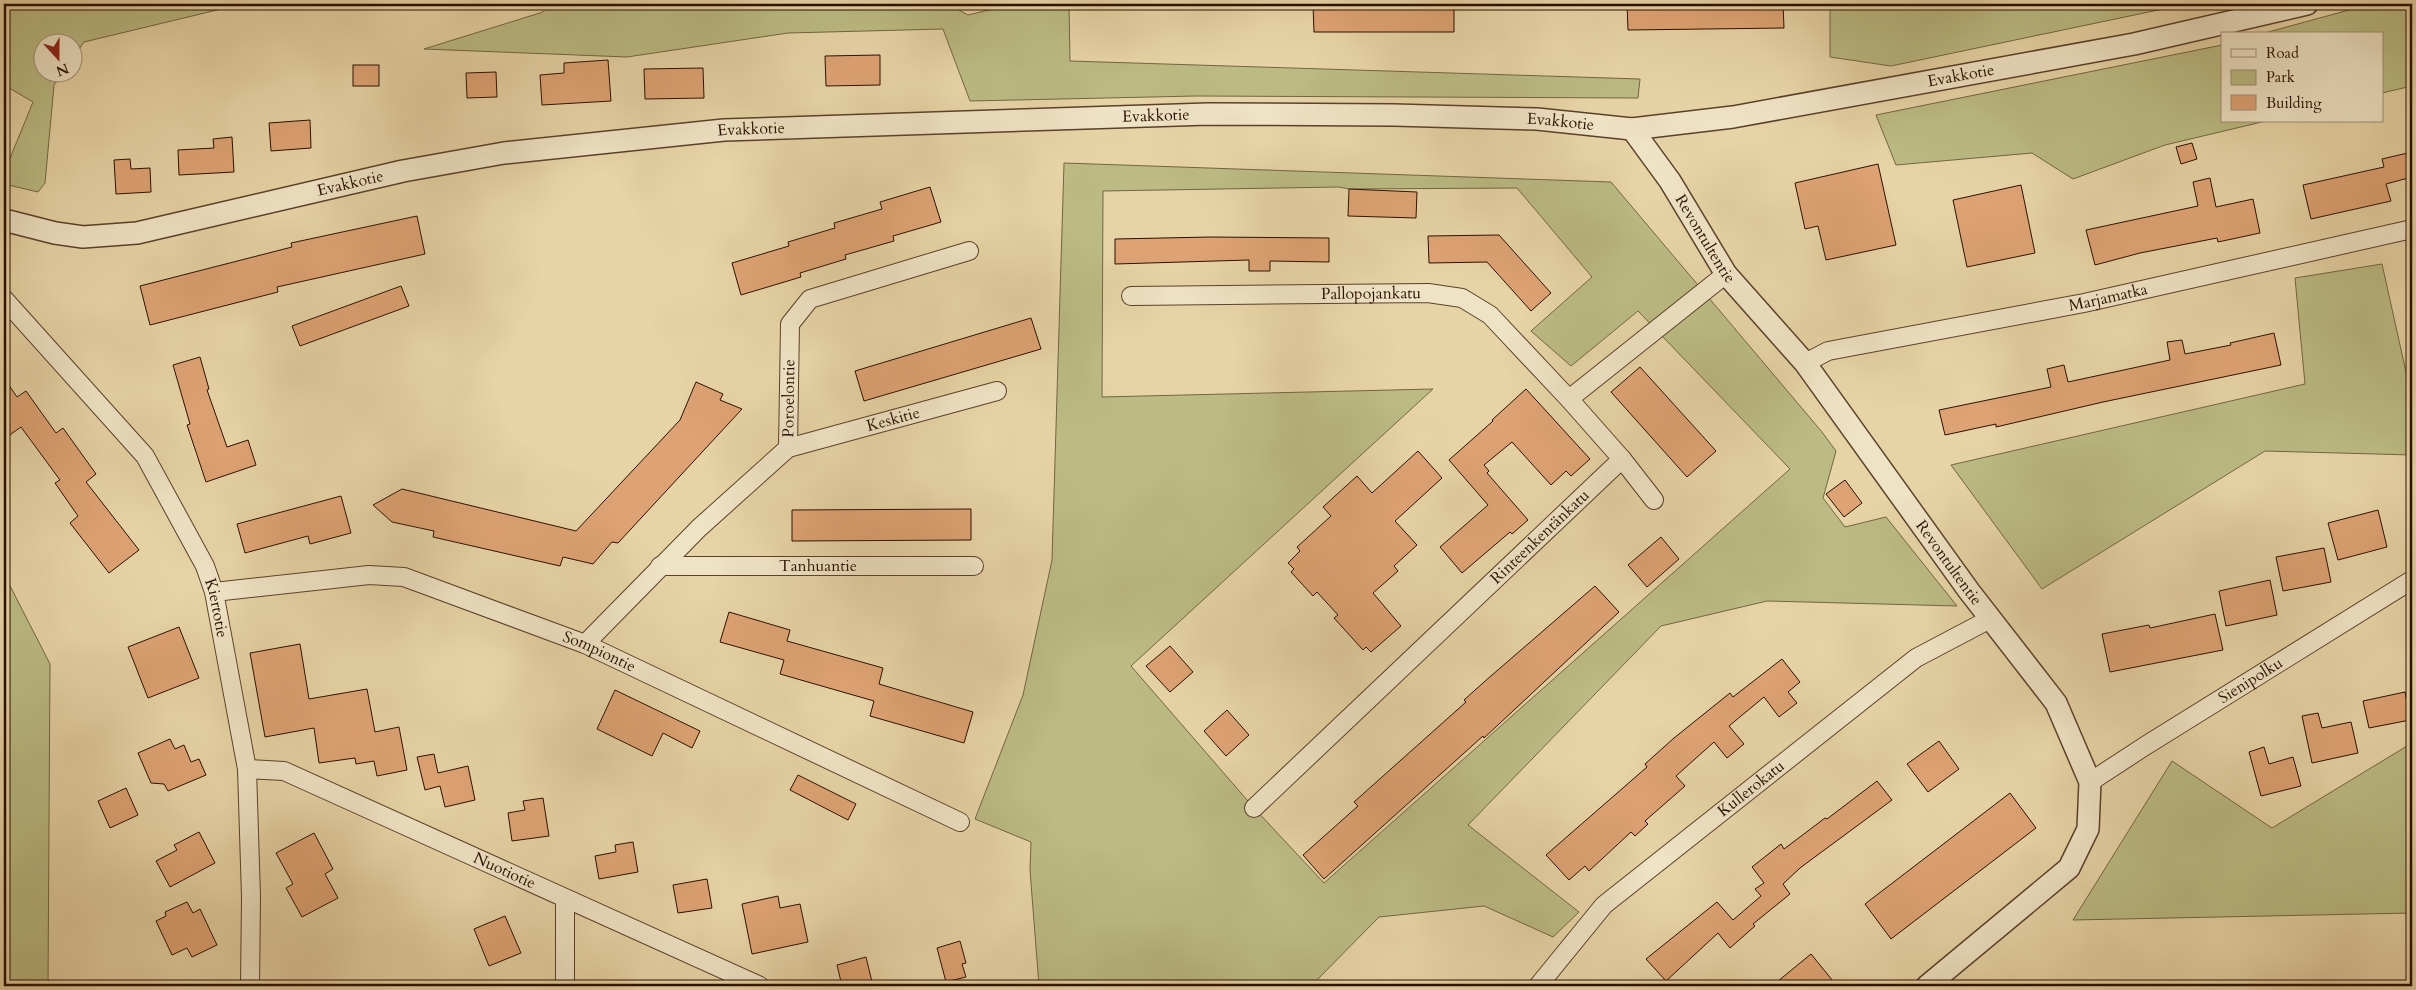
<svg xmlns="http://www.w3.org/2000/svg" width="2416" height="990" font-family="Cardo,serif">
  <rect width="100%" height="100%" fill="#e7d4a6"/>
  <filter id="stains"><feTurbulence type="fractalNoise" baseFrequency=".004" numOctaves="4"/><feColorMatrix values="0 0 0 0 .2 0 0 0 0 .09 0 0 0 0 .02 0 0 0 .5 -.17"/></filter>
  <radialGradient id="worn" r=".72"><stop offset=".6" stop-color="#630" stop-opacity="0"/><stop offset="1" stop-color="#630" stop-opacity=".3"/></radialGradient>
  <g fill="#bbbb83" stroke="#736542" fill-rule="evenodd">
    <path d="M4,4H242L84,42L73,58L72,42H42V72L63,73L54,85L45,183L38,192L4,184V173L33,102L4,85Z"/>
    <path d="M550,4H948L968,15L993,9L995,4H1069L1070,61L1640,79L1638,98L1196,96L970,101L943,29L788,33L627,57L424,49L543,12Z"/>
    <path d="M1830,4H2187L1891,66L1830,57Z"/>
    <path d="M2371,4H2412V86L2382,93V34H2261Z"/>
    <path d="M2222,45V121H2266L2165,145L2073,179L2032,153L1896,165L1876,115Z"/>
    <path d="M1064,163L1611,182L1822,432L1836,451L1823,498L1845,527L1886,517L1957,606L1767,601L1661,626L1468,825L1579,912L1553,937L1484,906L1379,917L1311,986H1039L1030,870L1031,842L975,819L1023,695L1052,560ZM1339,187L1349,189L1517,188L1592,277L1531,331L1571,366L1638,311L1790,469L1324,883L1254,808L1131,666L1433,389L1102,397L1103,191Z"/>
    <path d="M2382,264L2412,399V455L2265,451L2042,589L1951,465L2305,384L2295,278Z"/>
    <path d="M4,574L50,664L48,986H4Z"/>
    <path d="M2412,743V913L2073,920L2172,761L2272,828Z"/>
  </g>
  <g fill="#dea374" stroke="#2b0f02">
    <path d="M1313,4H1454V32H1314Z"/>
    <path d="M1627,4H1783L1784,28L1628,30Z"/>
    <path d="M880,55V85L826,86L825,56Z"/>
    <path d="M608,60L611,101L542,105L540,75L564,73V63Z"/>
    <rect x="353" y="65" width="26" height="21"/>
    <path d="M703,68L704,98L645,99L644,69Z"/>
    <path d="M496,72L497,97L467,98L466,73Z"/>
    <path d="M310,120L311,148L271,151L269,123Z"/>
    <path d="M232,137L234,172L179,175L178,150L214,148L213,139Z"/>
    <path d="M2192,143L2197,159L2181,164L2176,147Z"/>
    <path d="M2412,152V177L2386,184L2391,201L2311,219L2303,185L2384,167L2382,159Z"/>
    <path d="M130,159L131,169L150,168L151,192L116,194L114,160Z"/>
    <path d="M1878,164L1896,245L1826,260L1818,226L1805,229L1795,183Z"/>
    <path d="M2210,178L2216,207L2253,199L2260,233L2218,242L2217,238L2140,253L2095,265L2086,230L2198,206L2193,182Z"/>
    <path d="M2021,185L2035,253L1967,267L1953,200Z"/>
    <path d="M930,187L941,222L893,236L894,241L845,255L846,259L800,273L801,277L741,295L732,263L789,246L788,242L835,228L834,223L882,209L880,202Z"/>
    <path d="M1349,189L1417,192L1416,218L1348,216Z"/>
    <path d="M417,216L425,254L277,287L278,292L150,325L140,286L292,247L291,243Z"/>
    <path d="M1499,235L1551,293L1531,311L1487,262L1429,263L1428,236Z"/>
    <path d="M1210,237L1329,238V262L1270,261V271H1249V260L1115,264V239Z"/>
    <path d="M401,286L409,306L300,346L292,326Z"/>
    <path d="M1031,318L1041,349L864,401L855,371Z"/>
    <path d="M2274,333L2281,365L2103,402L1996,427V424L1945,435L1939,410L2051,387L2047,369L2064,365L2068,382L2170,360L2167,342L2182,340L2185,354L2231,345L2230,343Z"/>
    <path d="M200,357L209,389L207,390L227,447L248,440L256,465L206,482L187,425L190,424L173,365Z"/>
    <path d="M1640,367L1716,451L1687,477L1611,392Z"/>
    <path d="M4,378L17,397L26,391L56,433L63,428L96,474L86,482L139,550L109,573L70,523L78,516L55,483L60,480L21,427L4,439Z"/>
    <path d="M696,382L723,394L720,400L742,409L618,543L612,542L593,564L563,557L560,566L433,537L434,531L392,522L373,505L402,489L576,531L680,420Z"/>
    <path d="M1526,389L1590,459L1571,476L1566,471L1551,485L1512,442L1484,465L1489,471L1487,473L1528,520L1512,534L1510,532L1462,573L1440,547L1488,505L1449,460L1493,421L1492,420Z"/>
    <path d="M1418,451L1442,478L1395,521L1417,545L1394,566L1398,571L1373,593L1401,626L1371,652L1366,647L1363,650L1334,618L1338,615L1317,592L1313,596L1291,572L1294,569L1288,563L1300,551L1297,547L1331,516L1323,507L1357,476L1372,493Z"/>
    <path d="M1845,480L1862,503L1844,517L1826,494Z"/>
    <path d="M341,496L351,533L310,544L308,536L245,553L237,524Z"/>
    <path d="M971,509V540L792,541V510Z"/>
    <path d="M2378,510L2387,547L2338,560L2328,523Z"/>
    <path d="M1661,537L1679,559L1647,587L1628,565Z"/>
    <path d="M2324,548L2331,582L2283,591L2276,557Z"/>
    <path d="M2270,580L2277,615L2226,626L2219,591Z"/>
    <path d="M1595,586L1619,612L1484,738L1483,736L1324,879L1303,855L1358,806L1354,802L1466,702L1464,700L1484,682Z"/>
    <path d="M729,612L790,630L787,641L883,668L879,684L973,712L964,743L870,716L874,701L780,674L784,660L720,642Z"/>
    <path d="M2215,614L2223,650L2110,672L2102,634L2149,625L2150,628Z"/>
    <path d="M179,627L199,678L148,698L128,647Z"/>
    <path d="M300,644L309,699L367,689L375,732L399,727L407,770L377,776L374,761L356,764L355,758L319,763L314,728L265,737L250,653Z"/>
    <path d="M1170,646L1193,672L1170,692L1146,666Z"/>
    <path d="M1782,659L1800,682L1788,692L1797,703L1779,717L1764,697L1729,726L1744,744L1727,758L1714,742L1676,776L1685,786L1645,821L1648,824L1635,836L1631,832L1589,871L1585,866L1569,880L1546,855L1647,767L1645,764L1674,738L1730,693L1733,697Z"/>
    <path d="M615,690L700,731L692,748L663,733L652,756L597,729Z"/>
    <path d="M2405,692L2410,720L2369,728L2363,701Z"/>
    <path d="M1227,710L1249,735L1226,756L1204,731Z"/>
    <path d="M2318,713L2322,728L2351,722L2358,753L2312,763L2302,716Z"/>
    <path d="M170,739L175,749L184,745L191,762L199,759L206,775L168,791L164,784L151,783L138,753Z"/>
    <path d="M1939,741L1959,769L1928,792L1907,764Z"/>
    <path d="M2264,747L2269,764L2293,757L2301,786L2261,796L2249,752Z"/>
    <path d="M434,754L438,773L468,766L475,800L445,807L440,786L425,790L417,757Z"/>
    <path d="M798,775L856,804L848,820L790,790Z"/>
    <path d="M1877,781L1892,800L1800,868L1783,884L1790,894L1753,924L1755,926L1730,948L1718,933L1666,981L1646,959L1717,902L1733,920L1761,896L1755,889L1764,883L1752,867L1781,844L1784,849L1825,818L1827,819Z"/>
    <path d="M126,788L138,815L110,828L98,801Z"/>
    <path d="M2010,793L2036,828L1891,939L1865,904Z"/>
    <path d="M543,798L549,836L512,841L508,813L525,810L523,801Z"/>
    <path d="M199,832L215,863L170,887L156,861L177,850L174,845Z"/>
    <path d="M314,833L333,869L325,874L338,898L302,917L286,888L293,884L276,853Z"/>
    <path d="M633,842L638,872L599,879L595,856L616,852L615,845Z"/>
    <path d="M707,879L712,908L678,913L673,885Z"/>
    <path d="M778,896L780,908L800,904L808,942L752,954L742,904Z"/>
    <path d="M187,902L193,913L200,909L217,945L192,957L187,948L172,955L156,921L166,916L165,912Z"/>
    <path d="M505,916L521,953L489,966L474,929Z"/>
    <path d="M960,941L966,963L962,964L966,977L946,982L937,948Z"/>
    <path d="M1811,954L1837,986H1772Z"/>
    <path d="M866,957L873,986H842L837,965Z"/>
  </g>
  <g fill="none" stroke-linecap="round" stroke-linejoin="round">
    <g stroke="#5a402b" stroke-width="20">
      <g id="minor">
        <path id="s1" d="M1131,296L1428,293L1462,298L1490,315L1569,399"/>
        <path id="s2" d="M4,299L145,456L205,566L214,592L247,769L251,897L250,986"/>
        <path id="s3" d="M1805,363L1828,351L2084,303L2412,229"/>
        <path id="s4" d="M788,448L997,391"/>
        <path d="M1622,459L1654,500"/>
        <path id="s5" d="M660,566H974"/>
        <path id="s6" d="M214,592L369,575L404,577L585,644L960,822"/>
        <path id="s7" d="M585,644L699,528L788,448L790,324L810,299L969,251"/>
        <path id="s8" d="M247,769L284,771L760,986"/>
        <path id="s9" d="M2090,782L2145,746L2412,580"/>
        <path id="s10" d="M1254,808L1622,459L1569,399L1726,274"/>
        <path d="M565,899V986"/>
        <path id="s11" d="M1538,986L1604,905L1916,658L1990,619"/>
      </g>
    </g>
    <g stroke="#5a402b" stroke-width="24">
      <g id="tertiary">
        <path id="s12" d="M1632,129L1670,181L1726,274L1805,363L1969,591L2056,703L2090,782L2088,829L2069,868L1927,986"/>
        <path id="s13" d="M4,220L55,233L83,237L137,233L403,171L504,153L724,130L1208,114L1394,115L1537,119L1632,129L1733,117L2134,44L2307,4"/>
      </g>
    </g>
    <use href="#minor" stroke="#efe3c5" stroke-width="18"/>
    <use href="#tertiary" stroke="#efe3c5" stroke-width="21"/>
  </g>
  <g text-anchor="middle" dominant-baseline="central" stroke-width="5" stroke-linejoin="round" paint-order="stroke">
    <g font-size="16" fill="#2b0f02" stroke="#efe3c5">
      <text stroke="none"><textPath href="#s13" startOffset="1974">Evakkotie</textPath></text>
      <text stroke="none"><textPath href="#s13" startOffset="1164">Evakkotie</textPath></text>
      <text stroke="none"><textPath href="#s13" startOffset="1569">Evakkotie</textPath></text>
      <text stroke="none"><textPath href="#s13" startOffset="759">Evakkotie</textPath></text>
      <text stroke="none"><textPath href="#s13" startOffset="354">Evakkotie</textPath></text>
      <text stroke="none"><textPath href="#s12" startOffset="132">Revontultentie</textPath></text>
      <text stroke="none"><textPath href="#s1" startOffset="240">Pallopojankatu</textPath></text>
      <text stroke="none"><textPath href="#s3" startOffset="311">Marjamatka</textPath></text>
      <text stroke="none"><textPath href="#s7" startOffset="332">Poroelontie</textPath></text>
      <text stroke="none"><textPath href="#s4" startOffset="109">Keskitie</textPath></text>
      <text stroke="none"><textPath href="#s10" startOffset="394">Rinteenkentänkatu</textPath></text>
      <text stroke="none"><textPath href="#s12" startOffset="538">Revontultentie</textPath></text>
      <text stroke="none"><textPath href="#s5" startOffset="158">Tanhuantie</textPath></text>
      <text stroke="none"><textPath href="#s2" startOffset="380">Kiertotie</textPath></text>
      <text stroke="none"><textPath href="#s6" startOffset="400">Sompiontie</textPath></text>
      <text stroke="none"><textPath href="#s9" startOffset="190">Sienipolku</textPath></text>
      <text stroke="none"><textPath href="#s11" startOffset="292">Kullerokatu</textPath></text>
      <text stroke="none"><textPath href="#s8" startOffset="279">Nuotiotie</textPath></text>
    </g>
  </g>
  <rect width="2416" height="990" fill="none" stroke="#e7d4a6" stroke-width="20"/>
  <rect x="5" y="5" width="2406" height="980" fill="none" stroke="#2b0f02" stroke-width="2.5"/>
  <rect x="10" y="10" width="2396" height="970" fill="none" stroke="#2b0f02"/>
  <rect x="2221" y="32" width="162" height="90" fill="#efe3c5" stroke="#a18e77"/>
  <rect x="2231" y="49" width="25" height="8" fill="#efe3c5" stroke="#a18e77"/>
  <text x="2266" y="58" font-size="15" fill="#2b0f02">Road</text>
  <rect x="2231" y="70" width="25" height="15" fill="#bbbb83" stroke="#a18e77"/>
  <text x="2266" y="82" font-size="15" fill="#2b0f02">Park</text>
  <rect x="2231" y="95" width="25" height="15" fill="#dea374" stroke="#a18e77"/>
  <text x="2266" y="108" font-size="15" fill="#2b0f02">Building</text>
  <g transform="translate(58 58) rotate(159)"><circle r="24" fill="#efe3c5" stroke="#a18e77"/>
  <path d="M0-4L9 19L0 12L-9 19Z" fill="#8f2418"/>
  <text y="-8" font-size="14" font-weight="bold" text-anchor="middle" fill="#2b0f02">N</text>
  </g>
  <rect width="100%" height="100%" filter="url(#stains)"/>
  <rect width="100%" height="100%" fill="url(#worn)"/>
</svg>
